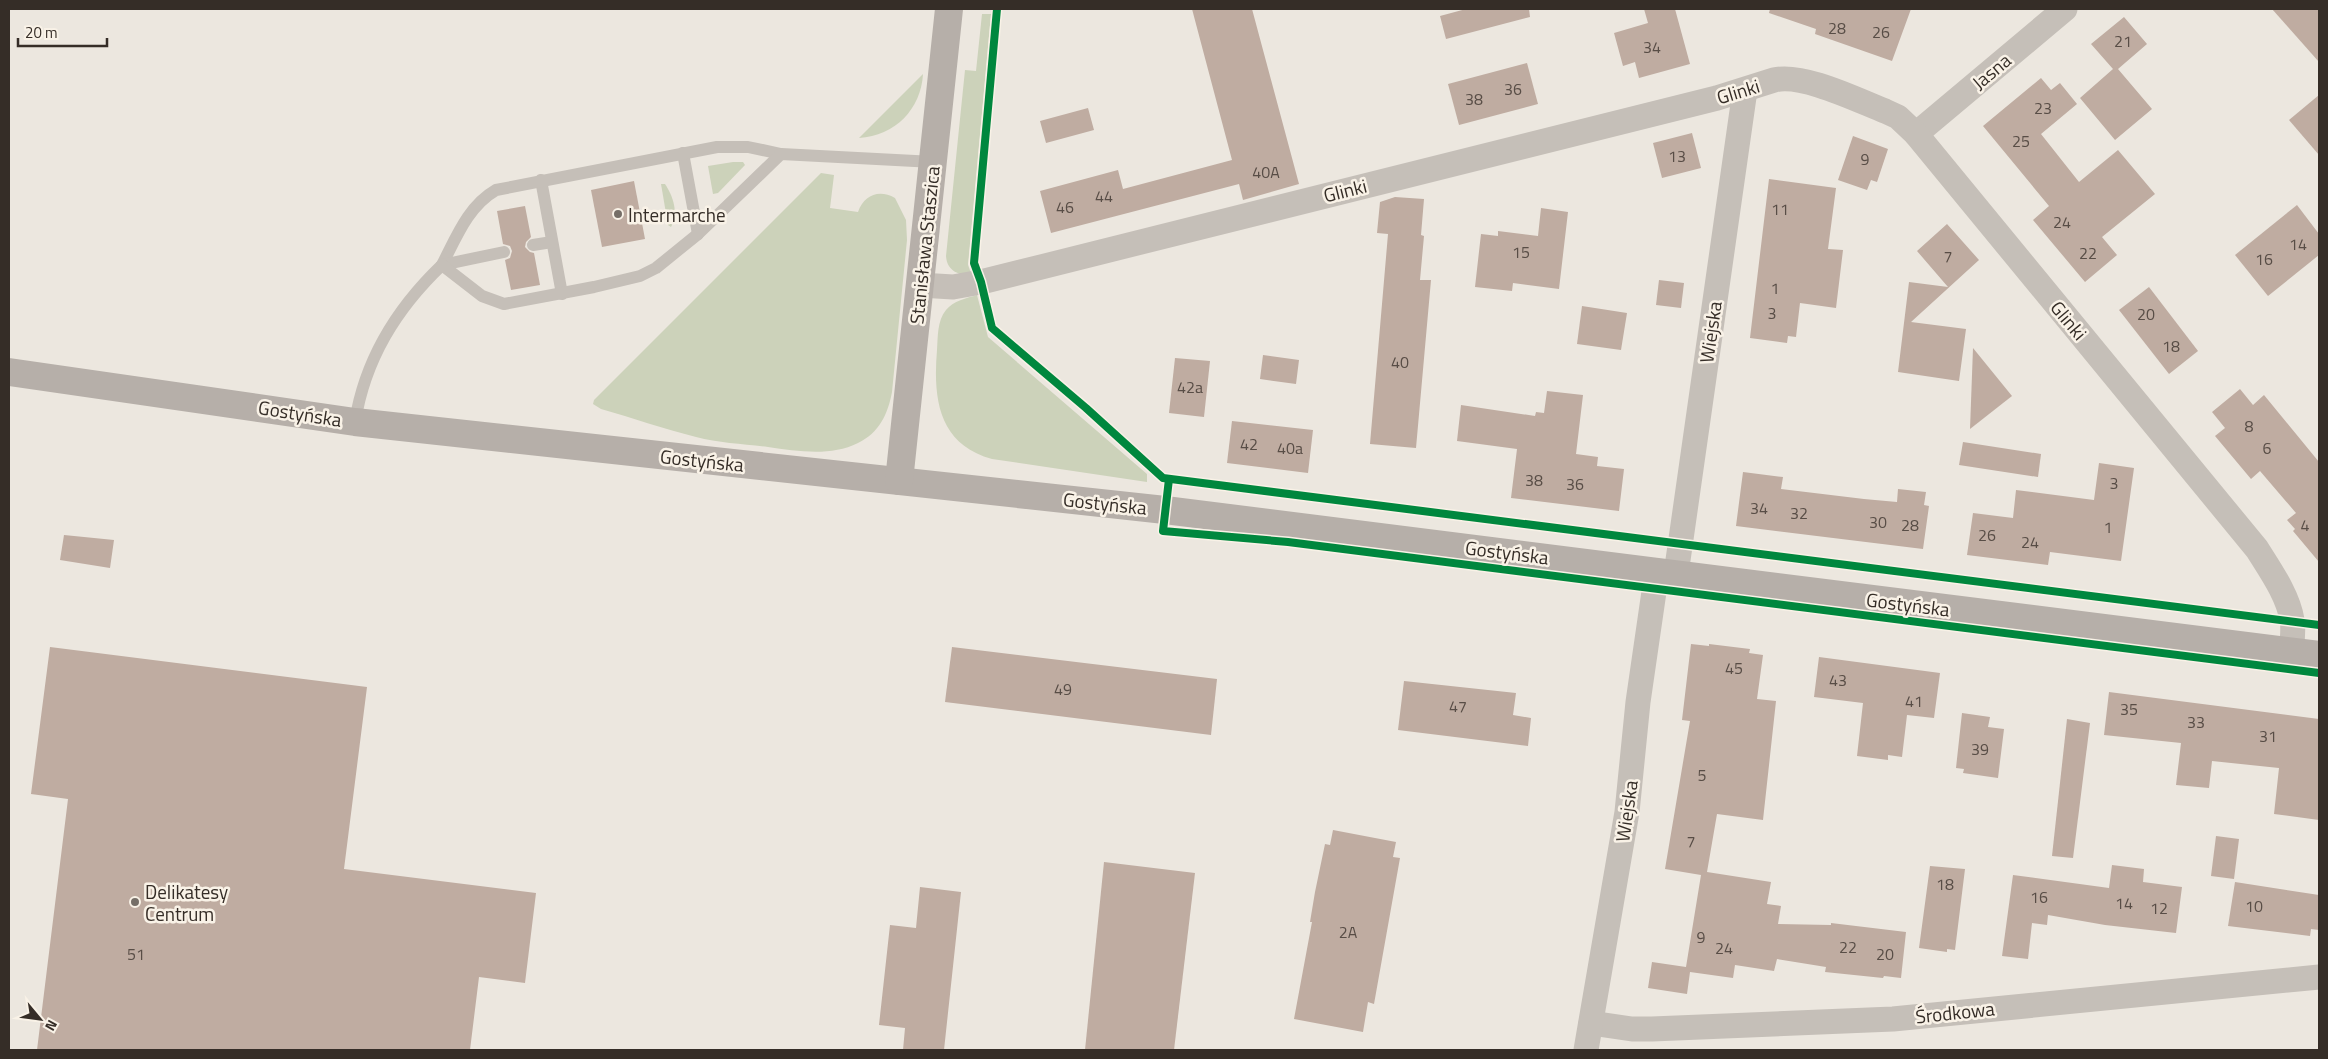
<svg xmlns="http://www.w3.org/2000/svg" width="2328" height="1059" font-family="'Titillium Web',sans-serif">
  <rect width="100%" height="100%" fill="#ece7df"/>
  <g fill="#ccd2ba">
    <path d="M982,14H991L968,265L972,276C960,275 947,272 946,256L965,70L976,71Z"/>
    <path d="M923,74C921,109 895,136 859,138Z"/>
    <path d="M733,162H743L745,165L718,193L713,194L708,166Z"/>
    <path d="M821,173L834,175L830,208L858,212C864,195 879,189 895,198L906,220L907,240L892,392C888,414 879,433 858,443C830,457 797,451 768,447C744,444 719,443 696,437C664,429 633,418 601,409L593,404L594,400Z"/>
    <path d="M661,184H665C673,196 679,213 671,227L668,225Z"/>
    <path d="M977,295L988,337L1147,474V482L992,459C938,444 933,398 937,350C938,337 937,321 946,310C953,301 967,298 977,295Z"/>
  </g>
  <g fill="#bfaca1">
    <path d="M1192,9H1252L1299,184L1243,200L1239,184L1051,233L1040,191L1118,170L1123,189L1232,160Z"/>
    <path d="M1466,9H1529L1530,17L1446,39L1440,16Z"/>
    <path d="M1644,9H1675L1690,64L1639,78L1635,62L1623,66L1614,33L1648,23Z"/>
    <path d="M1770,9H1911L1892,61L1815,34L1816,29L1769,13Z"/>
    <path d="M2272,9H2319V62Z"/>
    <path d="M2124,17L2147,44L2118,69L2152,109L2115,140L2080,98L2113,69L2091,44Z"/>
    <path d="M1527,63L1538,104L1459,125L1448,84Z"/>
    <path d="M2041,78L2051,90L2060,83L2077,104L2041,134L2079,182L2118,150L2155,194L2102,237L2117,255L2085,282L2033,220L2049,206L1983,126Z"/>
    <path d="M2319,95V155L2289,120Z"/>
    <path d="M1088,108L1094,130L1046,143L1040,121Z"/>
    <path d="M1692,133L1701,168L1662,178L1653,143Z"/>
    <path d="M1853,136L1888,149L1877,182L1871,180L1867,190L1838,180Z"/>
    <path d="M1769,179L1836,188L1828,249L1843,250L1836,308L1800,303L1796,337L1788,336L1787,343L1750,338Z"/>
    <path d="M634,181L645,239L602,247L591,190Z"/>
    <path d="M1395,197L1424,199L1421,235L1424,236L1420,280H1431L1416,448L1370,444L1388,234L1377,233L1380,202Z"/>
    <path d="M2297,205L2319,234V255L2268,296L2235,255Z"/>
    <path d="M525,206L531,237L526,242L525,247L530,252L534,253L540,285L511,290L505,260L510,258L512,251L510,246L503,244L497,211Z"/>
    <path d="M1541,208L1568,212L1559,289L1513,283L1512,291L1475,287L1481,234L1498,236V231L1538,236Z"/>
    <path d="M1947,224L1979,260L1911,322L1966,329L1959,381L1898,372L1909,282L1948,287L1917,251Z"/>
    <path d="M1659,280L1684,283L1681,308L1656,305Z"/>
    <path d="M2149,287L2198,351L2169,374L2119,310Z"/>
    <path d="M1582,306L1627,313L1621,350L1577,344Z"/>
    <path d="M1973,348L2012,396L1970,429Z"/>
    <path d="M1263,355L1299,360L1296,384L1260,379Z"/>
    <path d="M1175,358L1210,361L1204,417L1169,413Z"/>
    <path d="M2240,389L2253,405L2264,395L2319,462V562L2293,531L2295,529L2287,520L2296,513L2260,471L2251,479L2215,436L2225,428L2212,412Z"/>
    <path d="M1547,391L1583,395L1576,454L1598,457L1597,466L1624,469L1619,511L1511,498L1517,449L1457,441L1461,405L1535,416L1536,412L1544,413Z"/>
    <path d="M1232,421L1313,430L1308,473L1227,463Z"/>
    <path d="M1963,442L2041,454L2038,477L1959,465Z"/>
    <path d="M2099,463L2134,468L2121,561L2050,552L2048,565L1967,555L1973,513L2013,518L2016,490L2094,500Z"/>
    <path d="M1743,472L1783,477L1781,489L1864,499L1897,502L1898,489L1926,492L1924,505L1929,506L1923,549L1736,526Z"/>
    <path d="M64,535L114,540L110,568L60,560Z"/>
    <path d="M1691,644L1709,646V644L1750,649L1749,653L1763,655L1757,699L1776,701L1763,820L1717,814L1707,872L1771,882L1767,904L1781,906L1778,924L1831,925V923L1906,932L1901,978L1884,976L1883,978L1825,972L1826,967L1777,959L1774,971L1735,965L1733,978L1690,972L1687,994L1648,988L1652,962L1686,967L1701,875L1665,869L1690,721L1682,720Z"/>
    <path d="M50,647L367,687L344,869L536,893L525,983L479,977L470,1050H37L68,799L31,794Z"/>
    <path d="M952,647L1217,679L1211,735L945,702Z"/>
    <path d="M1819,657L1940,673L1934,718L1907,715L1902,757L1888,755V760L1857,756L1863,703L1814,697Z"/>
    <path d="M1404,681L1516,693L1513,715L1531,718L1528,746L1398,730Z"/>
    <path d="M2109,692L2319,719V820L2274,814L2279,768L2212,761L2209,788L2176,785L2181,743L2104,735Z"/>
    <path d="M1962,713L1990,717L1988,727L2004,729L1998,778L1963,773L1964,769L1956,768Z"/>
    <path d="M2067,719L2090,723L2073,858L2052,856Z"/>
    <path d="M1333,830L1396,842L1393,857L1400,858L1374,1004L1368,1002L1363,1032L1294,1019L1312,922H1310L1315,892L1325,844L1330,845Z"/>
    <path d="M2216,836L2239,839L2234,879L2211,876Z"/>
    <path d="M1104,862L1195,873L1174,1050H1085Z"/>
    <path d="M2112,865L2144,869L2143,882L2182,887L2176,933L2105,925L2048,915L2047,925L2032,923L2028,959L2002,956L2013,875L2109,888Z"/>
    <path d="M1930,866L1965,869L1955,950L1947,949V952L1919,948Z"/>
    <path d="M2235,882L2319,895V930L2311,929L2310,936L2228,926Z"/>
    <path d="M920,887L961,892L944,1050H903L905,1028L879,1025L890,925L916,928Z"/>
  </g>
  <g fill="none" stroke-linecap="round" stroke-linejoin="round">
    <g stroke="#c5bfb8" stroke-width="12">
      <path d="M683,153L698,234"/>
      <path d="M541,180L562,294"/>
      <path d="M533,245L552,242"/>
      <path d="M442,265C456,238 468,206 496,190L717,147H748L781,154"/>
      <path d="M442,265L504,252"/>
      <path d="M355,422C365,359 396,309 442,265L482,296L504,304L594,287L640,276L656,268L698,234L781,154L934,162"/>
    </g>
    <g stroke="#c5bfb8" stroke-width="25">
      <path d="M1916,134L2065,9"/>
      <path d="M920,285L953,287L981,282L1717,98L1774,80C1803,73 1857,100 1885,111L1898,117L1916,134L2257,549C2270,570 2288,595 2292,620C2294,630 2292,642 2291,652"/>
      <path d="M1676,574L1745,90"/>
      <path d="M1591,1023L1632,1029H1652L1893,1019L2319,977"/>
      <path d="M1586,1050L1627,812L1638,702L1657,571"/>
    </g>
    <g stroke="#b6afa9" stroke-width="28">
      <path d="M9,372L355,422L1165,510L2319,655"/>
      <path d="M899,481L949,9"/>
    </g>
    <g stroke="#f9f2e7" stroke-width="11">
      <g id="cycleway">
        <path d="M997,9L974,263L981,282L992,328L1086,408L1163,478L2319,625"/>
        <path d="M1169,479L1163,531L1288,542L2319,673"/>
      </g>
    </g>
    <use href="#cycleway" stroke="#00873e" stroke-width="8"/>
  </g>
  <g fill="#756e67" stroke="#f9f2e7" stroke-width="2">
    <circle cx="618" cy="214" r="5"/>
    <circle cx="135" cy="902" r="5"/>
  </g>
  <g text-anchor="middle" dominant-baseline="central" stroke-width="5" stroke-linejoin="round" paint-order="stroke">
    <g font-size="16" fill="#584d46">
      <text x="1837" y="28">28</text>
      <text x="1881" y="32">26</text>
      <text x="2123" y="41">21</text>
      <text x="1652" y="47">34</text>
      <text x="1513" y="89">36</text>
      <text x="1474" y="99">38</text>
      <text x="2043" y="108">23</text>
      <text x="2021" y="141">25</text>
      <text x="1677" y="156">13</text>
      <text x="1865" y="159">9</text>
      <text x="1266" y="172">40A</text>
      <text x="1104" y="196">44</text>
      <text x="1065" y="207">46</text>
      <text x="1780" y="209">11</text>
      <text x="2062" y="222">24</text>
      <text x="2298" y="244">14</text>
      <text x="1521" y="252">15</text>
      <text x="2088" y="253">22</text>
      <text x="1948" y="256">7</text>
      <text x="2264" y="259">16</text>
      <text x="1775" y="288">1</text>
      <text x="1772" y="313">3</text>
      <text x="2146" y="314">20</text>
      <text x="2171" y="346">18</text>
      <text x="1400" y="362">40</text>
      <text x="1190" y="387">42a</text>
      <text x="2249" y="426">8</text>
      <text x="1249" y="444">42</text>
      <text x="1290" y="448">40a</text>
      <text x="2267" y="448">6</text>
      <text x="1534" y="480">38</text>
      <text x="2114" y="483">3</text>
      <text x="1575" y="484">36</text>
      <text x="1759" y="508">34</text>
      <text x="1799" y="513">32</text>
      <text x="1878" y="522">30</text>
      <text x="1910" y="525">28</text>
      <text x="2305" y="525">4</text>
      <text x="2108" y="527">1</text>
      <text x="1987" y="535">26</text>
      <text x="2030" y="542">24</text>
      <text x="1734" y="668">45</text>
      <text x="1838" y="680">43</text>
      <text x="1063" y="689">49</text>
      <text x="1914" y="701">41</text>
      <text x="1458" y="706">47</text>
      <text x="2129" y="709">35</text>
      <text x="2196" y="722">33</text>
      <text x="2268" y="736">31</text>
      <text x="1980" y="749">39</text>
      <text x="1702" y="775">5</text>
      <text x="1691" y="841">7</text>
      <text x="1945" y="884">18</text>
      <text x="2039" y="897">16</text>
      <text x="2124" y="903">14</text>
      <text x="2254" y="906">10</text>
      <text x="2159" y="908">12</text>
      <text x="1348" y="932">2A</text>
      <text x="1701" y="937">9</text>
      <text x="1848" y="947">22</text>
      <text x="1724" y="948">24</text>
      <text x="136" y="954">51</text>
      <text x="1885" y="954">20</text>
    </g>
    <g font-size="19" fill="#352d27" stroke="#f9f2e7">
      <text transform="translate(1991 71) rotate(-40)">Jasna</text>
      <text transform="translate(1738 91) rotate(-17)">Glinki</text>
      <text transform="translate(1345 190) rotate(-14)">Glinki</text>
      <text transform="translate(924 245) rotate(-84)">Stanisława Staszica</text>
      <text transform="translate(2069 320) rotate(50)">Glinki</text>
      <text transform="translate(1710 332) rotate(-82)">Wiejska</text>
      <text transform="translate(300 413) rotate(9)">Gostyńska</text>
      <text transform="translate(702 460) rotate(6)">Gostyńska</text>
      <text transform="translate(1105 503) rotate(6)">Gostyńska</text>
      <text transform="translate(1507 552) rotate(7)">Gostyńska</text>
      <text transform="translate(1908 604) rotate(7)">Gostyńska</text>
      <text transform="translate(1626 811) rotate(-82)">Wiejska</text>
      <text transform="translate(1955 1012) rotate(-6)">Środkowa</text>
    </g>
    <g font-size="19" fill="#352d27" stroke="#f9f2e7" text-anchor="start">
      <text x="628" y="214">Intermarche</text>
      <text x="145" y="891">Delikatesy<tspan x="145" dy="22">Centrum</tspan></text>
    </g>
  </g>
  <rect width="2328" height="1059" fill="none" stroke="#352d27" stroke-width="20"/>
  <g transform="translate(40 1019) rotate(119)" stroke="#f9f2e7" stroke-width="4" paint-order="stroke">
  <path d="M0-4L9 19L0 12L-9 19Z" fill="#352d27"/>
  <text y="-8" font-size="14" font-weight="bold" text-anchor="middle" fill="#352d27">N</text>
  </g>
  <path d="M18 38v8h89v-8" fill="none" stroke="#352d27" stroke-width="2.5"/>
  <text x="25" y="38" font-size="15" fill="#352d27" stroke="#f9f2e7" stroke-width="4" paint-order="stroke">20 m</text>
</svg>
